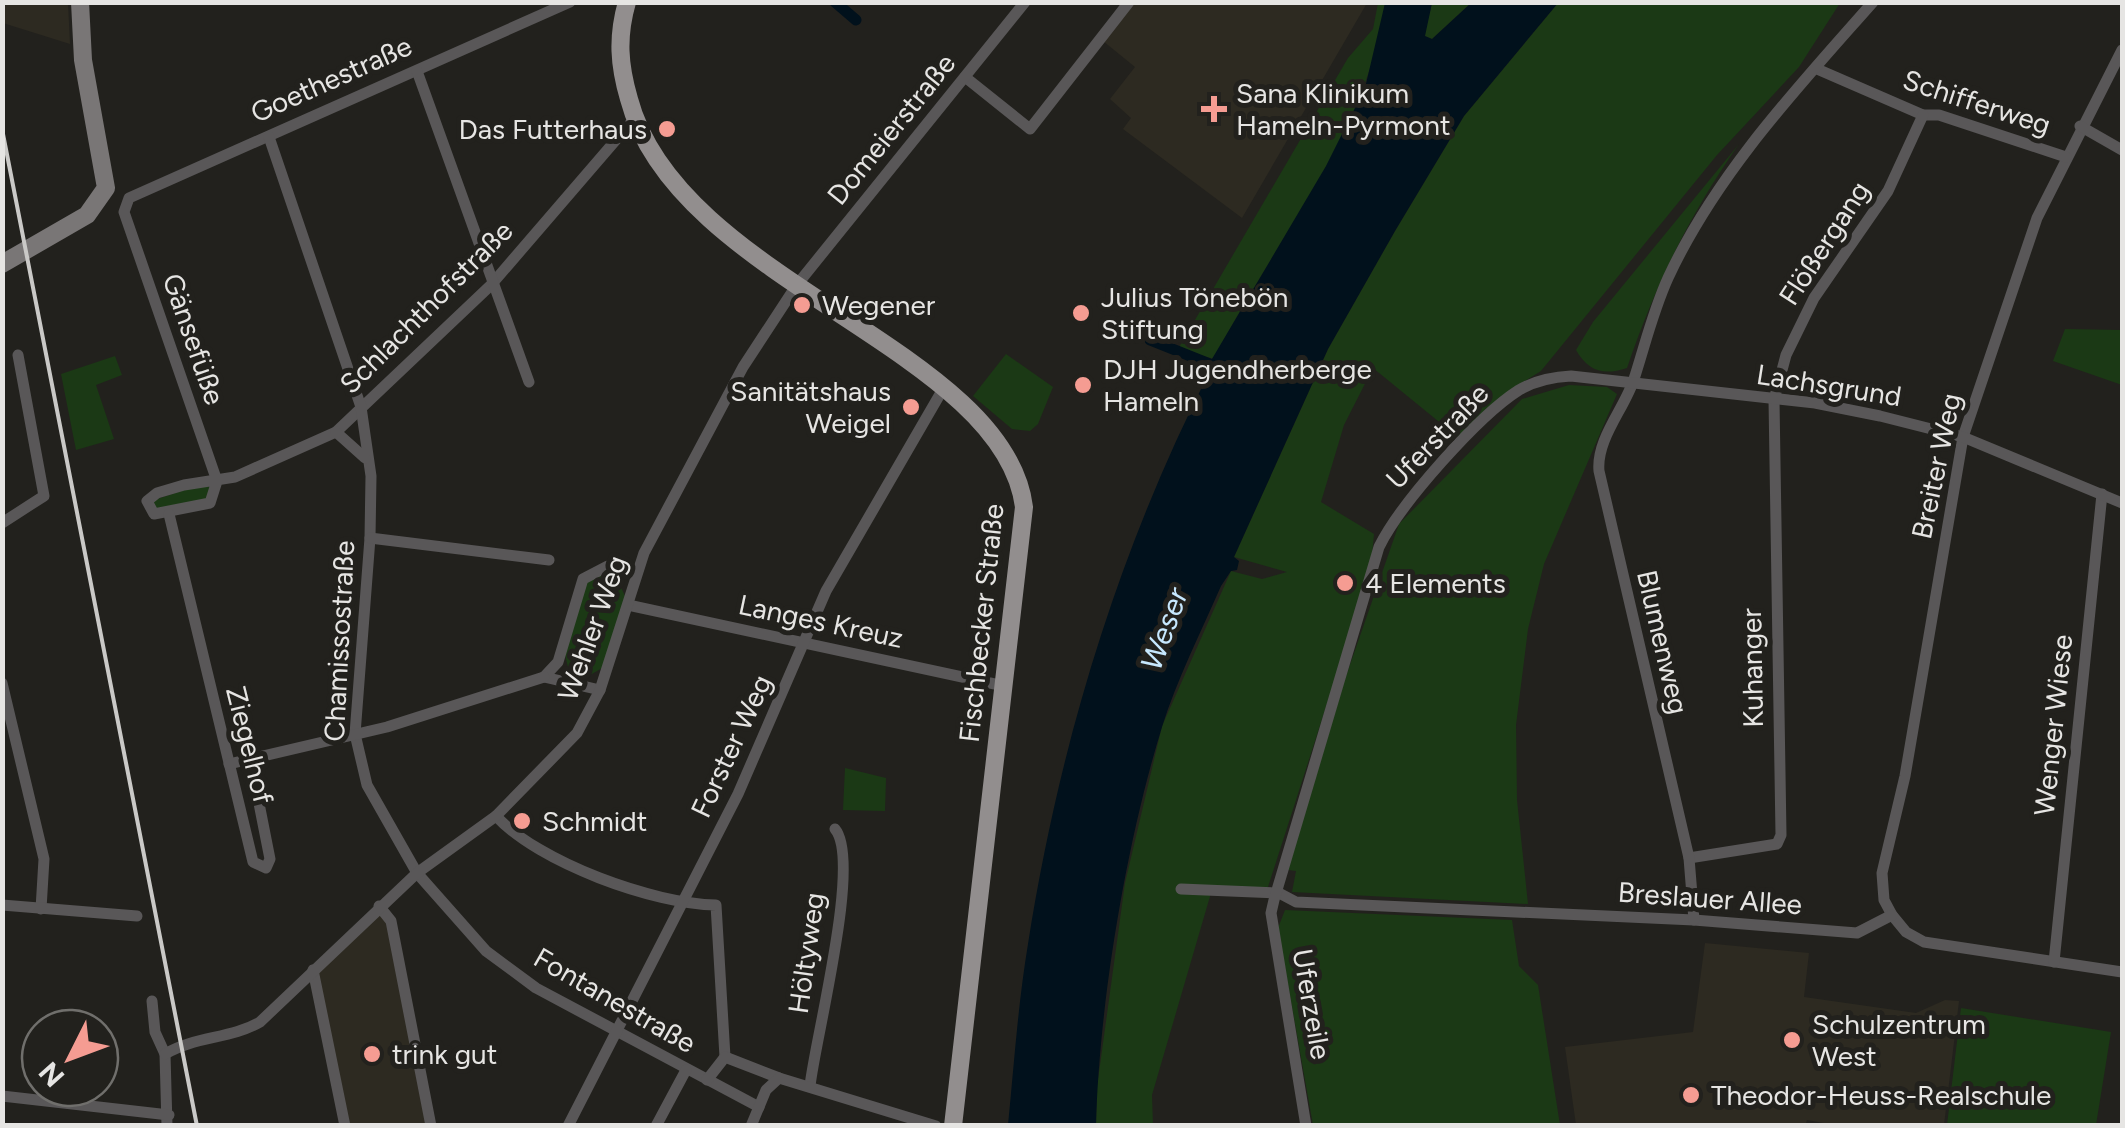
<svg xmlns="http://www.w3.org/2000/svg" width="2125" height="1128" font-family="Figtree,sans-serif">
  <rect width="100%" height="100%" fill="#22211d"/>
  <g fill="#2d2a21">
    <path d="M3,2L68,3L70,44L3,23Z"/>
    <path d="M1134,3H1367L1242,218L1123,129L1131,118L1110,99L1135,67L1103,41Z"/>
    <path d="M379,906L391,921L431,1125H345L313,970Z"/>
    <path d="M1705,943L1809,953L1804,997L1916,1013L1945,1000L1959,1001L1944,1125L1840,1126L1807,1120L1805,1126L1576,1125L1565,1047L1693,1032Z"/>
  </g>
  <g fill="#1b3915">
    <path d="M1378,3H1385C1368,135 1273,242 1214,359L1178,349L1348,58L1373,29Z"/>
    <path d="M1432,3H1471L1432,39L1424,36Z"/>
    <path d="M1558,3H1840L1799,67L1717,155L1541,371L1510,390L1460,439L1373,368L1344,425L1321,502L1374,534L1371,567L1267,890L1211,893L1152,1095L1153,1125L1096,1126L1097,1087L1125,883L1162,726L1231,571L1262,579L1287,572L1234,557L1328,349L1395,231L1464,116Z"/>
    <path d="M1739,144C1689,215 1655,286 1627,368C1603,376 1588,371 1576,350L1593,322Z"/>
    <path d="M2065,329L2122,330V385L2053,361Z"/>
    <path d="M1006,354L1053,387L1038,424L1030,431L1012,429L973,396Z"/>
    <path d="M115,356L122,375L96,385L114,439L76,450L61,374Z"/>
    <path d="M1569,385L1607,387L1617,394L1544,564L1528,629L1516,725L1517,800L1528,904L1292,892L1296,871L1288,870L1345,679L1399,524L1522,399Z"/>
    <path d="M200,485L209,486V498L154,509V500Z"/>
    <path d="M601,573L616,577L625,596L604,667L583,679L569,671L565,655L587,582Z"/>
    <path d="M845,768L886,778L885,811L843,810Z"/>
    <path d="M1285,910L1512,920L1519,966L1538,985L1560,1125H1313L1278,928Z"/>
    <path d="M1961,1008L2111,1032L2096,1125H1947Z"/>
  </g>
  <path fill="#01111c" d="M1385,3H1432L1425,36L1432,39L1471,3H1558L1464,116L1395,231L1328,349L1234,557L1239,561L1237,570L1231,571L1221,586C1201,632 1177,679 1162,727C1126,843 1099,1005 1096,1125H1008C1014,1065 1018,1004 1028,944C1059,746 1118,551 1209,373V364L1326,166L1365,88Z"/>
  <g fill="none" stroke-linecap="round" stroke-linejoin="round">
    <g stroke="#01111c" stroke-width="11">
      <path d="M835,2L856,20"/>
      <path d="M1150,340L1220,368"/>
    </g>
    <g stroke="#595758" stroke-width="11">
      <path d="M570,2L129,198L124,212L217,481L210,503L154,514L147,501L157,493L184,485L235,477L336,432L491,285L634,119"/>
      <path d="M2122,50L2037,218L1963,437L1905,776L1882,873L1884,900L1892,915L1906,932L1924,942L2122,972"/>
      <path d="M1817,69L1923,115H1939L2066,157"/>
      <path d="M417,71L529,382"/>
      <path d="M965,77L1030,129L1129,2"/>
      <path d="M2080,126L2122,150"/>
      <path d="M269,137L361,407L371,476L370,538L355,734L367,785L417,873L486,951L536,988L759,1107"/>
      <path d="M336,432L365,458"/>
      <path d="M169,514L253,862L266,868L270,859L250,758"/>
      <path d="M2,523L44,496L18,355"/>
      <path d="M370,538L549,560"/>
      <path d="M628,605L1004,686"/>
      <path d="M2,683L44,859L41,909"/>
      <path d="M600,690L544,677L558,662L583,579L608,566L636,574"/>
      <path d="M229,764L387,727L544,677"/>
      <path d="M496,816C539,863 654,904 716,905L725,1057"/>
      <path d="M1689,858L1777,844L1781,835L1774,400L1786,355L1814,298L1888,191L1923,115"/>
      <path d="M1181,889L1279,893L1296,902L1694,920L1857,933L1892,915"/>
      <path d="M2,905L137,916"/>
      <path d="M379,906L391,921L431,1126"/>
      <path d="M1694,920L1689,858L1599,471C1596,439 1625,408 1634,379C1645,345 1653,311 1668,278C1716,174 1798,87 1873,2"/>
      <path d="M2054,962L2102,494"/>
      <path d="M313,970L345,1126"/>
      <path d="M152,1001L155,1032L165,1054L167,1126"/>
      <path d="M165,1054C195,1036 231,1039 260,1022L417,873L496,816L577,733L600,690L644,553L743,367L796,286L1025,2"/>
      <path d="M707,1080L725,1057L779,1078"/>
      <path d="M810,1086C815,1039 862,861 835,829"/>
      <path d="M2,1096L169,1115"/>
      <path d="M568,1126L738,794L826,591L943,389"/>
      <path d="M656,1126L686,1070"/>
      <path d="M751,1126L766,1090L779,1078L936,1126"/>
      <path d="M1306,1126L1271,913L1274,900L1379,547C1400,504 1478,416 1519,390C1536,380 1552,377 1571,376L1815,403L1880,416L1963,437L2122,503"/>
    </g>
    <path stroke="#797676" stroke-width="18" d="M2,264L87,215L106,188L83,60L80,2"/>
    <path stroke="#928e8e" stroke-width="18" d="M627,2C617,37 619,65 629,99C677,282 1004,348 1024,507L953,1126"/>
    <path stroke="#cac9c7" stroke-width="4" d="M2,129L197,1126"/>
  </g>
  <g fill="#f59c92" stroke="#22211d" stroke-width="4">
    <path d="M1209 94h10v10h10v10h-10v10h-10v-10h-10v-10h10z"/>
    <circle cx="667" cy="129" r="10"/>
    <circle cx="802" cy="305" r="10"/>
    <circle cx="1081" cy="313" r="10"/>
    <circle cx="1083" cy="385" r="10"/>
    <circle cx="911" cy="407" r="10"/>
    <circle cx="1345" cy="583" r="10"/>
    <circle cx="522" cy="821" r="10"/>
    <circle cx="1792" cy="1040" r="10"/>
    <circle cx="372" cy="1054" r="10"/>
    <circle cx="1691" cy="1095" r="10"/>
  </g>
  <g text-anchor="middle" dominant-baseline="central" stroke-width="10" stroke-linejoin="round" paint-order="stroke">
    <g font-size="28" fill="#e6e5e3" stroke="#22211d">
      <text transform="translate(331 79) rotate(-24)">Goethestraße</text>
      <text transform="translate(1977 102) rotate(18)">Schifferweg</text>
      <text transform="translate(891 129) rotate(-51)">Domeierstraße</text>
      <text transform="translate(1824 243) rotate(-57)">Flößergang</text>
      <text transform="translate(426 307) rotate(-45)">Schlachthofstraße</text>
      <text transform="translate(194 339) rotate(71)">Gänsefüße</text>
      <text transform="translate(1829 385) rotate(9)">Lachsgrund</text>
      <text transform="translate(1437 436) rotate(-46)">Uferstraße</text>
      <text transform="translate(1936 466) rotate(-78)">Breiter Weg</text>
      <text transform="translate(821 621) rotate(12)">Langes Kreuz</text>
      <text transform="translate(981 623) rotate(-84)">Fischbecker Straße</text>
      <text transform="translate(592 628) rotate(-70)">Wehler Weg</text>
      <text transform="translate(339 641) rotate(-87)">Chamissostraße</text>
      <text transform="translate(1663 642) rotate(77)">Blumenweg</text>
      <text transform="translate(1752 668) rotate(-91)">Kuhanger</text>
      <text transform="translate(2053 725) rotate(-84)">Wenger Wiese</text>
      <text transform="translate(250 745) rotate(76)">Ziegelhof</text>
      <text transform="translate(731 746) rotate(-65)">Forster Weg</text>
      <text transform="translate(1710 898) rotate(4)">Breslauer Allee</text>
      <text transform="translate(806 953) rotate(-82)">Höltyweg</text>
      <text transform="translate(615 1000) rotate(30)">Fontanestraße</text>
      <text transform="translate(1312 1004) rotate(80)">Uferzeile</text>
    </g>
    <g font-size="28" fill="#e6e5e3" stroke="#22211d" text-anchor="start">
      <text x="1236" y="93">Sana Klinikum<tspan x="1236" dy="32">Hameln-Pyrmont</tspan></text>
      <text x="647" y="129" text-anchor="end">Das Futterhaus</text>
      <text x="1101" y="297">Julius Tönebön<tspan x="1101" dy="32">Stiftung</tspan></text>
      <text x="822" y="305">Wegener</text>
      <text x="1103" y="369">DJH Jugendherberge<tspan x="1103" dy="32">Hameln</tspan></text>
      <text x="891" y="391" text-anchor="end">Sanitätshaus<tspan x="891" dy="32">Weigel</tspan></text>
      <text x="1365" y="583">4 Elements</text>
      <text x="542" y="821">Schmidt</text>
      <text x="1812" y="1024">Schulzentrum<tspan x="1812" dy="32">West</tspan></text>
      <text x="392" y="1054">trink gut</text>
      <text x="1711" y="1095">Theodor-Heuss-Realschule</text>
    </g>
    <g font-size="30" font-style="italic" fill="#c7e8fe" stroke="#22211d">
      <text transform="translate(1164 629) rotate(-70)">Weser</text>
    </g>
  </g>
  <rect width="2125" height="1128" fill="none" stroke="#e6e5e3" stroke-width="10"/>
  <g transform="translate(70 1058) rotate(228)"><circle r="48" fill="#22211d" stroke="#706f6c" stroke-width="2.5"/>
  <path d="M0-8L18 38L0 25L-18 38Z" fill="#f59c92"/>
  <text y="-15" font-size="28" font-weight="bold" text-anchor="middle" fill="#e6e5e3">N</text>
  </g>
</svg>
